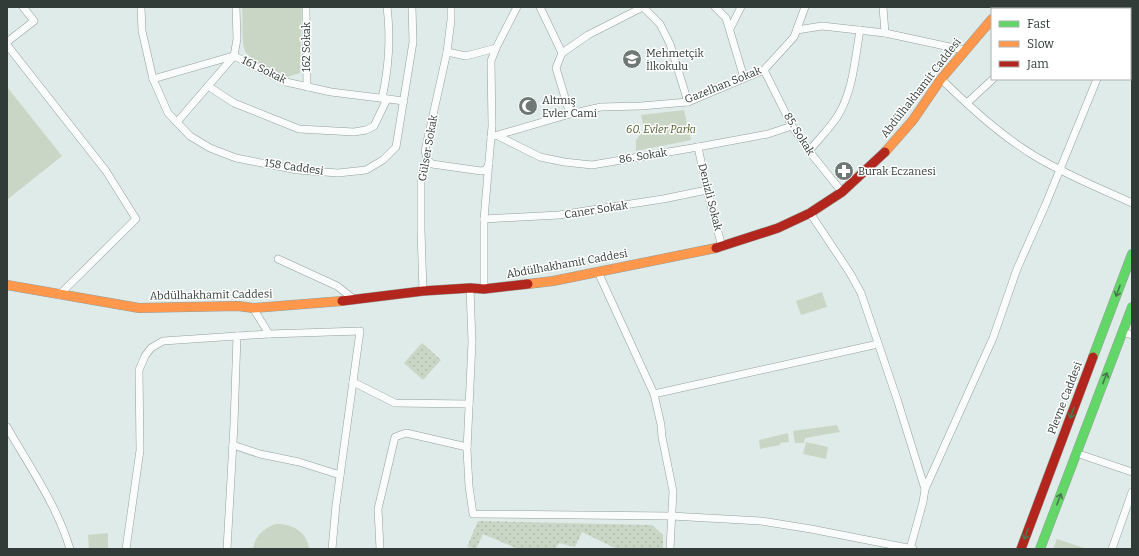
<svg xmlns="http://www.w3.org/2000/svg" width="1139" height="556" font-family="Bitter,serif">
  <defs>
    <pattern id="grass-dots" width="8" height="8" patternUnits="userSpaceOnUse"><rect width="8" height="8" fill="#cad6c5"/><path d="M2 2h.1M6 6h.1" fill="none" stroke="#aeb9aa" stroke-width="1.8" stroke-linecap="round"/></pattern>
  </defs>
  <rect width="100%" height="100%" fill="#deebe8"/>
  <g fill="url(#grass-dots)">
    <path d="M422,343L441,360L423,380L404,363Z"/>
    <path d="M478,521L652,525L663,535V549H617L582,532L575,547L559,543L555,549H518L483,534L476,549L467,547Z"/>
  </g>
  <g fill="#cad6c5">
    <path d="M242,7H302L300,73L287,77C277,72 250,61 245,51C241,43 243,17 242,7Z"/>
    <path d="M7,87L62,156L8,199L7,197Z"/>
    <path d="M684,110L691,140L636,151V140L644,129L641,115Z"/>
    <path d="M822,292L827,307L801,315L796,301Z"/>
    <path d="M837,425L840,432L805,438L804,443H795L793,431Z"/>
    <path d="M788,433L789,442L780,443V445L760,449L759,440Z"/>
    <path d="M806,442L828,447L826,459L803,454Z"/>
    <path d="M275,524C291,523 307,531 309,549H253C255,536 263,529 275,524Z"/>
    <path d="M108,533V549H89L88,535Z"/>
    <path d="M1057,539L1087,549H1053Z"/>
  </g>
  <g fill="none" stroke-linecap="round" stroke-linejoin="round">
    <g stroke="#959f9d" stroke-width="8">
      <g id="street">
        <path d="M141,7L142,31L153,79L168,113L190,136L210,148L236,158L297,170L338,173L366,170L383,160L396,147L413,42L412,7"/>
        <path d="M306,7L307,87"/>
        <path d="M540,7L562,53"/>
        <path d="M643,7L660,24L670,44L688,102"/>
        <path d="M715,7L726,18L744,78"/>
        <path d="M883,7L885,33"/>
        <path d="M1123,7L1129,9"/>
        <path d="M1086,9L1087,7"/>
        <path d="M730,29L741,7"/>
        <path d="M797,30L822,26L885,33L964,50"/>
        <path d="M7,42L34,21L23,7"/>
        <path d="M7,45L106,171L136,219L59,295"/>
        <path d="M447,52L466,56L496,48"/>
        <path d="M234,56L286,82L331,92L404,101"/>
        <path d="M764,70L792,126L809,151L842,192"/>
        <path d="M153,79L233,56"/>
        <path d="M941,79C970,107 999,134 1033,155C1064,174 1099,188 1132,203"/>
        <path d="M208,86L234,103L299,129L354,132L366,130L374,126L387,99"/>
        <path d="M382,98C389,67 391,39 387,7"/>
        <path d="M967,103L993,79"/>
        <path d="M570,114L556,68L562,53L588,35L643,7"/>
        <path d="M177,122L234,56L237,39L236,7"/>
        <path d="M498,136L540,157L564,162L592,165L698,147L768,134L792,126"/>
        <path d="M491,137L570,114L601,107L641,106L688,102L764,70L794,37L805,7"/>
        <path d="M698,147L707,190L722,247"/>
        <path d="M809,151C818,140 829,129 837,117C853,92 855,59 860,30"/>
        <path d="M427,159L432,164L481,171L486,170L489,164"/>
        <path d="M810,213L850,273L861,293L897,399L925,489"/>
        <path d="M484,219L559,215L663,199L707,190"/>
        <path d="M278,259L337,286L355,300"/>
        <path d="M598,272L654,394L661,425L662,437L673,491L670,549"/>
        <path d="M470,288L472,342L467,450L469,486L473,514L671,516L761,521L811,529L913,549"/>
        <path d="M484,289V219L492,126L491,61L496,48L517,7"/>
        <path d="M423,291L421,230V180L427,159L425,151L447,52L451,20V7"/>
        <path d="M253,308L269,334L360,331L336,505L332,549"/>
        <path d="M1123,332L1132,335"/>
        <path d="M353,382L395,403L469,404"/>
        <path d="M654,394L878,344"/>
        <path d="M7,427C29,466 57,505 70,549"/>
        <path d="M233,445L260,454L299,462L340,475"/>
        <path d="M1076,453L1132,472"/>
        <path d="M126,549L140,450L139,370L145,356L151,348L163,341L237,336"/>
        <path d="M227,549L234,424L237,336L269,334"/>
        <path d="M380,549L378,509L395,437L406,433L467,447"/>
        <path d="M910,549L923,502L925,489L993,338L1017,269L1045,206L1097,79"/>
        <path d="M1112,549L1132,492"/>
      </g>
    </g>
    <g stroke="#959f9d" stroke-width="10">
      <g id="fast">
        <path d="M1093,357L1132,254"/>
        <path d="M1040,549L1132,307"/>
      </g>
    </g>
    <g stroke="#959f9d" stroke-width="10">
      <g id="slow">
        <path d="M1001,9L1002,7"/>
        <path d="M885,152L913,120L941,79L992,19"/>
        <path d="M528,284L553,281L716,248"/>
        <path d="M7,285L139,308L238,306L253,308L342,301"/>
      </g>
    </g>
    <g stroke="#959f9d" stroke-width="10">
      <g id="jam">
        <path d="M716,248L778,228L810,213L842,192L885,152"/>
        <path d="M342,301L423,291L470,288L484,289L528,284"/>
        <path d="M1021,549L1093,357"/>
      </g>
    </g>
    <use href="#street" stroke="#fafcfc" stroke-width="7"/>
    <use href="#fast" stroke="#63d668" stroke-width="9"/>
    <use href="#slow" stroke="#ff974d" stroke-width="9"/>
    <use href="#jam" stroke="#b3261e" stroke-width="9"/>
  </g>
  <defs><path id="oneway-shaft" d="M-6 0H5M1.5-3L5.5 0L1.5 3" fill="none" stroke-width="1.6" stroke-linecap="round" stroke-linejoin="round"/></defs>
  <g stroke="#45794b">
    <use href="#oneway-shaft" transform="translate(1118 291) rotate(110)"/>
    <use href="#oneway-shaft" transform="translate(1105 378) rotate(-69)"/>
    <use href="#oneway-shaft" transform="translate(1072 413) rotate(111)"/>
    <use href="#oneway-shaft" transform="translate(1059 499) rotate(-70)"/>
    <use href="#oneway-shaft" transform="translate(1026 534) rotate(111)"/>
  </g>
  <defs>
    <g id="school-disc" transform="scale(1)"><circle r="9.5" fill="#6e7976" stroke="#fff"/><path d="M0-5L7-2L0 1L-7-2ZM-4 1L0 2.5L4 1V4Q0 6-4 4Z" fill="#fff"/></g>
    <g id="mosque-disc" transform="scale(1)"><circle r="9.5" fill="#6e7976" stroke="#fff"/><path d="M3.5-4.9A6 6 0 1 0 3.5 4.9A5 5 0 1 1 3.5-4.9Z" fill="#fff"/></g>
    <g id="pharmacy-disc" transform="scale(1)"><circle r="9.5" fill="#6e7976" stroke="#fff"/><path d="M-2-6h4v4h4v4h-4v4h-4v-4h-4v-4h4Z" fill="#fff"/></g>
  </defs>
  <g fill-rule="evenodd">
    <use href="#school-disc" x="632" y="59"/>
    <use href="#mosque-disc" x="528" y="106"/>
    <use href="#pharmacy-disc" x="844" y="171"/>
  </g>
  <g text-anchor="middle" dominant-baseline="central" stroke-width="3" stroke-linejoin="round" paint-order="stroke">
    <g font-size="11" fill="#313b38" stroke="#fff">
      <text transform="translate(306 47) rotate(-90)">162 Sokak</text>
      <text transform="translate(264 70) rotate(26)">161 Sokak</text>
      <text transform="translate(723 85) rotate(-22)">Gazelhan Sokak</text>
      <text transform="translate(921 88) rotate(-52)">Abdülhakhamit Caddesi</text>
      <text transform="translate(799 134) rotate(58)">85. Sokak</text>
      <text transform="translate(428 148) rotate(-80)">Gülser Sokak</text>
      <text transform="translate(643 156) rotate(-9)">86. Sokak</text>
      <text transform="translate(294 167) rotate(8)">158 Caddesi</text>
      <text transform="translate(710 197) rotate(76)">Denizli Sokak</text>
      <text transform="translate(596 210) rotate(-9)">Caner Sokak</text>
      <text transform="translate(567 264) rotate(-10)">Abdülhakhamit Caddesi</text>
      <text transform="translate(211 295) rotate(-1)">Abdülhakhamit Caddesi</text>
      <text transform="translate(1065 398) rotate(-69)">Plevne Caddesi</text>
    </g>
    <g font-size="11" fill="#313b38" stroke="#fff" text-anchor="start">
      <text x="646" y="53">Mehmetçik<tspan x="646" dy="13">İlkokulu</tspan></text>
      <text x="542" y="100">Altmış<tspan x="542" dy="13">Evler Cami</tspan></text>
      <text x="858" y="171">Burak Eczanesi</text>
    </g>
    <g font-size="11" font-style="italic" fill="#505d2f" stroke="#fff">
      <text x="661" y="129">60. Evler Parkı</text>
    </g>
  </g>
  <rect width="1139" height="556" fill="none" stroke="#313b38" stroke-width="16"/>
  <rect x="991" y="8" width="140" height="72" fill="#ffffff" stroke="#adb1af"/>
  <rect x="999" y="21" width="20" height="6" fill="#63d668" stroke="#adb1af"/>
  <text x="1027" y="28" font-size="12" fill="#313b38">Fast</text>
  <rect x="999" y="41" width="20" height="6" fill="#ff974d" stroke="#adb1af"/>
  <text x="1027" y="48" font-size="12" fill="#313b38">Slow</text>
  <rect x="999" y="61" width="20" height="6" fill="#b3261e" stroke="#adb1af"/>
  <text x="1027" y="68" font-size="12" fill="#313b38">Jam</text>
</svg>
